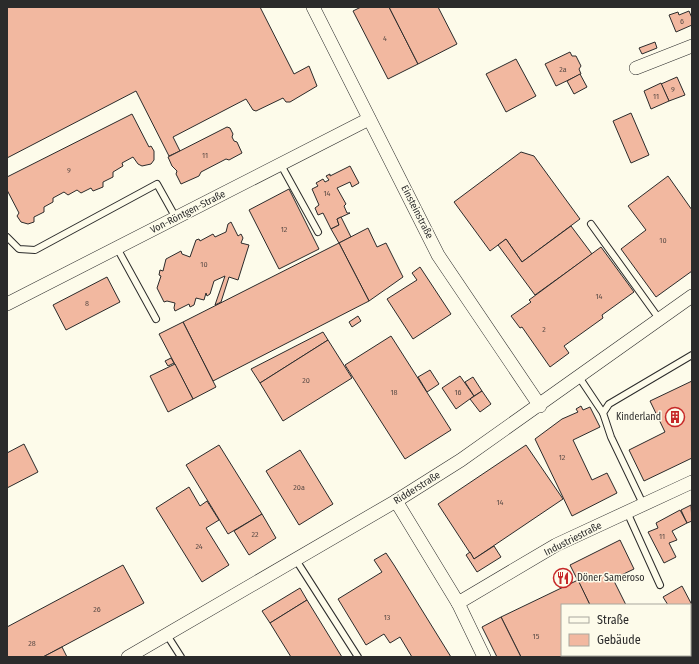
<svg xmlns="http://www.w3.org/2000/svg" width="699" height="664" font-family="'Fira Sans Condensed',sans-serif">
  <rect width="100%" height="100%" fill="#fdfbea"/>
  <g fill="#f2b8a0" stroke="#2b2b2b">
    <path d="M7,7H260L294,74L309,66L317,86L290,102H286L283,98L256,111L253,110L246,99L173,137L180,151L169,156L136,91L7,158Z"/>
    <path d="M361,7H389L418,64L388,79L353,11Z"/>
    <path d="M389,7H438L457,44L418,64Z"/>
    <path d="M689,11L692,18V25L676,32L669,15L678,12L679,15Z"/>
    <path d="M655,42L657,48L642,54L639,48Z"/>
    <path d="M570,52L572,56H576L581,66L579,69L581,74L556,86L545,64Z"/>
    <path d="M516,59L536,96L506,112L486,74Z"/>
    <path d="M580,74L587,87L574,94L567,81Z"/>
    <path d="M677,77L685,95L669,101L661,84Z"/>
    <path d="M661,83L669,101L651,109L644,91Z"/>
    <path d="M631,113L649,155L631,163L613,121Z"/>
    <path d="M132,114L149,147L151,146L154,151V160L151,164L142,166L138,164L133,157L122,163L123,166L113,172V177L103,182V187L93,191L91,188L81,193L77,190L68,195L64,192L53,198V202L44,207V212L34,217V222L28,224L21,222L17,216L19,213L7,190V177Z"/>
    <path d="M227,127L230,128L233,134L232,137L234,141L237,142L242,153L229,160L226,159L201,172L199,176L181,184L176,174L177,171L172,166L168,157Z"/>
    <path d="M521,152L534,156L580,219L522,262L506,239L490,251L454,202Z"/>
    <path d="M350,166L359,183L352,187L350,182L337,188L346,204L344,206L347,213H350L337,219L339,225L331,229L323,213L318,215L315,208L319,205L312,189L318,186L316,183L323,179L325,182L329,180L326,176L330,174V176Z"/>
    <path d="M668,176L692,210V271L656,297L621,249L646,230L628,206Z"/>
    <path d="M289,189L319,249L279,269L249,210Z"/>
    <path d="M341,217L351,237L339,243L331,229L339,225L337,219Z"/>
    <path d="M231,222L238,236L241,234L243,238L241,243L249,245L238,280L229,277L221,302L215,305L225,276L214,281L210,294L207,296L206,293L204,300L196,298L194,305L190,307L189,304L175,311L174,308L175,303L167,301L164,302L157,288L161,276L159,275L160,270L163,271L166,259L181,251L182,254L190,257L196,240L199,239L200,241L213,234L215,237L226,232L228,224Z"/>
    <path d="M571,226L592,254L535,295L498,245L506,239L522,262Z"/>
    <path d="M368,228L377,247L386,243L403,277L369,301L339,243Z"/>
    <path d="M339,243L369,301L213,381L183,322Z"/>
    <path d="M601,247L634,292L602,315L603,318L564,346L569,353L550,367L522,327L520,328L511,316L531,302L529,300Z"/>
    <path d="M420,267L451,314L413,339L387,299L417,280L412,273Z"/>
    <path d="M107,277L120,302L66,330L53,305Z"/>
    <path d="M358,316L361,321L352,327L349,322Z"/>
    <path d="M183,322L216,387L193,399L159,334Z"/>
    <path d="M323,332L328,340L260,383L251,369Z"/>
    <path d="M391,336L451,430L405,459L345,365Z"/>
    <path d="M328,340L352,378L283,421L260,383Z"/>
    <path d="M171,358L174,363L168,366L165,361Z"/>
    <path d="M175,364L193,399L168,412L150,376Z"/>
    <path d="M430,370L439,384L427,392L418,377Z"/>
    <path d="M460,376L474,396L456,409L442,388Z"/>
    <path d="M473,377L482,391L474,396L465,382Z"/>
    <path d="M692,381V458L644,481L629,450L665,432L650,401Z"/>
    <path d="M482,391L491,404L480,412L470,399Z"/>
    <path d="M581,406L583,410L590,407L600,427L573,440L592,480L607,473L617,493L572,516L535,439L562,419L578,412L576,409Z"/>
    <path d="M24,444L38,472L7,488V453Z"/>
    <path d="M219,445L262,514L228,534L186,465Z"/>
    <path d="M526,445L563,499L474,559L438,504Z"/>
    <path d="M300,450L333,504L299,525L266,471Z"/>
    <path d="M189,487L200,506L207,501L219,520L206,528L229,565L202,582L156,508Z"/>
    <path d="M691,505L692,521L687,523L681,510Z"/>
    <path d="M680,510L687,523L672,531L677,540L669,543L676,557L664,563L648,532L658,528L656,523Z"/>
    <path d="M262,514L276,538L249,555L234,531Z"/>
    <path d="M620,540L634,569L613,579L626,605H590L570,565Z"/>
    <path d="M494,546L501,557L477,572L466,555L470,552L474,559Z"/>
    <path d="M386,553L394,565L451,657H412L400,637L390,643L384,634L366,645L338,599L382,572L374,560Z"/>
    <path d="M123,565L144,603L43,657H7V627Z"/>
    <path d="M578,580L590,605H562V655H614L615,657H521L501,617Z"/>
    <path d="M682,586L692,605V630L690,631V605H668L663,597Z"/>
    <path d="M300,588L307,600L270,623L262,611Z"/>
    <path d="M307,600L342,657H291L270,623Z"/>
    <path d="M501,617L521,657H497L482,627Z"/>
    <path d="M62,647L67,657H43Z"/>
  </g>
  <g fill="none" stroke-linecap="round" stroke-linejoin="round">
    <g stroke="#2b2b2b" stroke-width="8">
      <g id="service">
        <path d="M281,165L318,232"/>
        <path d="M591,224L660,320"/>
        <path d="M7,237L19,249L35,250L157,184L176,218"/>
        <path d="M117,248L156,319"/>
        <path d="M579,377L603,413"/>
        <path d="M643,504L611,437L603,413L609,404L692,355"/>
        <path d="M627,512L660,585"/>
        <path d="M296,560L358,657"/>
        <path d="M167,635L181,657"/>
      </g>
    </g>
    <g stroke="#2b2b2b" stroke-width="14">
      <g id="minor">
        <path d="M313,7L438,255L540,406"/>
        <path d="M636,68L692,46"/>
        <path d="M7,304L369,119"/>
        <path d="M396,501L458,603L556,545L692,482"/>
        <path d="M458,603L484,657"/>
        <path d="M128,657L396,501L461,460L692,296"/>
      </g>
    </g>
    <use href="#service" stroke="#fdfbea" stroke-width="6"/>
    <use href="#minor" stroke="#fdfbea" stroke-width="13"/>
  </g>
  <defs>
    <g id="building-ring" transform="scale(1)"><circle r="9.5" fill="#fdfbea" stroke="#c62828" stroke-width="1.5"/><path d="M-4-6H4V6H1V3H-1V6H-4ZM-2.5-4.3h1.7v1.8h-1.7ZM.8-4.3h1.7v1.8H.8ZM-2.5-1h1.7V.8h-1.7ZM.8-1h1.7V.8H.8Z" fill="#c62828"/></g>
    <g id="restaurant-ring" transform="scale(1)"><circle r="9.5" fill="#fdfbea" stroke="#c62828" stroke-width="1.5"/><path d="M-5-6h1v4h1v-4h1v4h1v-4h1v5L-1.5 .5V6h-2V.5L-5-1ZM5-6V6H3V1.5H1.5Q1.5-4 5-6Z" fill="#c62828"/></g>
  </defs>
  <g fill-rule="evenodd">
    <use href="#building-ring" x="675" y="417"/>
    <use href="#restaurant-ring" x="563" y="578"/>
  </g>
  <g text-anchor="middle" dominant-baseline="central" stroke-width="3" stroke-linejoin="round" paint-order="stroke">
    <g font-size="8" fill="#5d4e48">
      <text x="682" y="21">6</text>
      <text x="385" y="38">4</text>
      <text x="563" y="69">2a</text>
      <text x="673" y="89">9</text>
      <text x="656" y="96">11</text>
      <text x="205" y="155">11</text>
      <text x="69" y="170">9</text>
      <text x="327" y="193">14</text>
      <text x="284" y="229">12</text>
      <text x="663" y="240">10</text>
      <text x="204" y="264">10</text>
      <text x="599" y="296">14</text>
      <text x="87" y="303">8</text>
      <text x="544" y="329">2</text>
      <text x="306" y="380">20</text>
      <text x="394" y="392">18</text>
      <text x="458" y="392">16</text>
      <text x="562" y="457">12</text>
      <text x="299" y="487">20a</text>
      <text x="500" y="502">14</text>
      <text x="255" y="534">22</text>
      <text x="662" y="536">11</text>
      <text x="199" y="546">24</text>
      <text x="97" y="609">26</text>
      <text x="387" y="617">13</text>
      <text x="536" y="636">15</text>
      <text x="32" y="643">28</text>
    </g>
    <g font-size="10" fill="#2b2b2b" stroke="#fdfbea">
      <text transform="translate(188 212) rotate(-27)">Von-Röntgen-Straße</text>
      <text transform="translate(417 212) rotate(63)">Einsteinstraße</text>
      <text transform="translate(417 488) rotate(-32)">Ridderstraße</text>
      <text transform="translate(573 539) rotate(-27)">Industriestraße</text>
    </g>
    <g font-size="10" fill="#2b2b2b" stroke="#fdfbea" text-anchor="end">
      <text x="661" y="417">Kinderland</text>
      <text x="577" y="578" text-anchor="start">Döner Sameroso</text>
    </g>
  </g>
  <rect width="699" height="664" fill="none" stroke="#2b2b2b" stroke-width="16"/>
  <rect x="561" y="604" width="130" height="52" fill="#fdfbea" stroke="#a9a89e"/>
  <rect x="569" y="617" width="20" height="6" fill="#fdfbea" stroke="#a9a89e"/>
  <text x="597" y="624" font-size="12" fill="#2b2b2b">Straße</text>
  <rect x="569" y="634" width="20" height="12" fill="#f2b8a0" stroke="#a9a89e"/>
  <text x="597" y="644" font-size="12" fill="#2b2b2b">Gebäude</text>
</svg>
